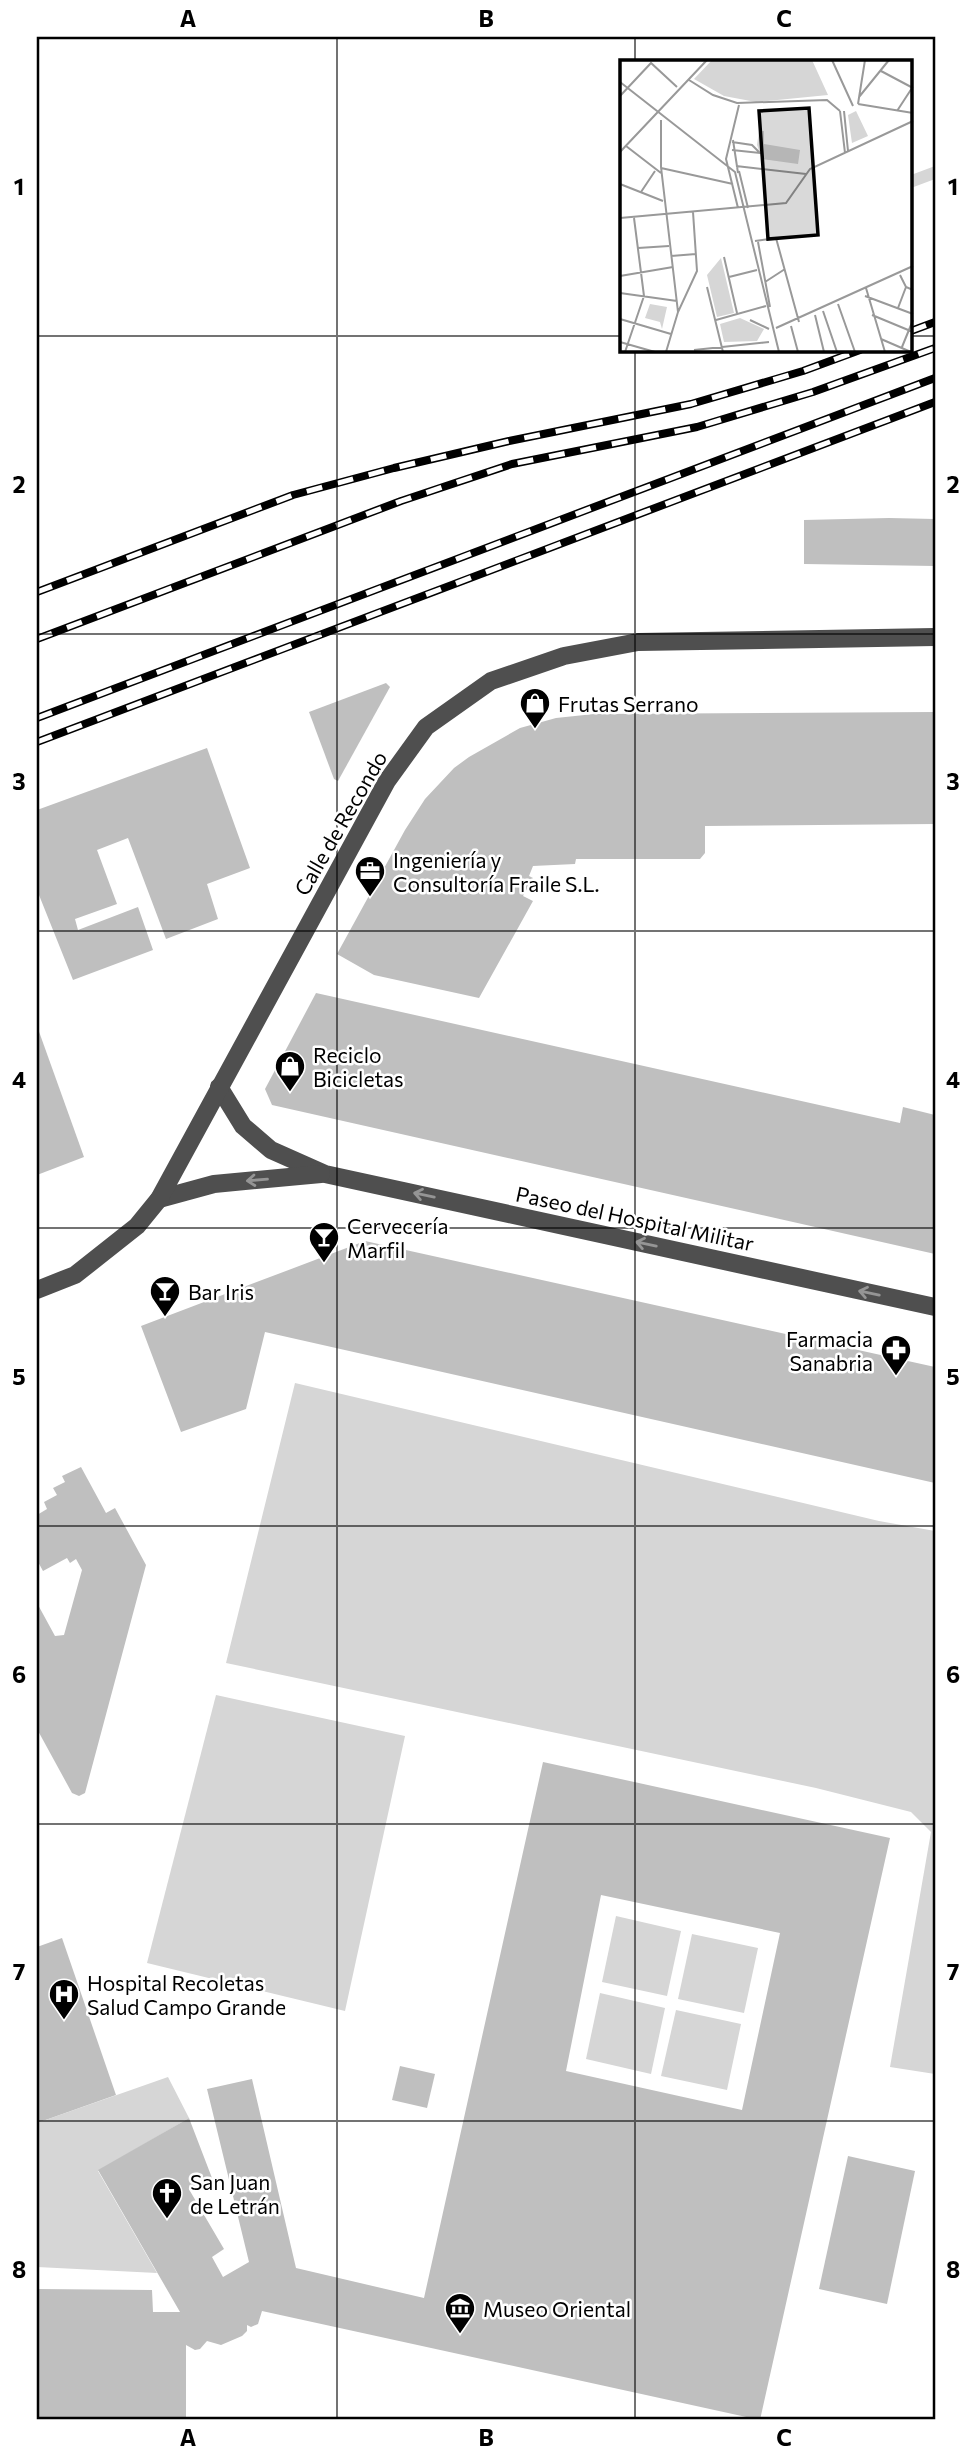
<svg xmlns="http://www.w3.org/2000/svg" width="972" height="2457" font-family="Commissioner,sans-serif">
  <rect width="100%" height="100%" fill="#fff"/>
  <g fill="#d6d6d6">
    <path d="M935,166V179L911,188V175Z"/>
    <path d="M295,1383L879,1521L935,1531V2074L890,2067L931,1832L911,1812L816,1788L226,1663Z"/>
    <path d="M216,1695L405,1736L345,2011L147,1963Z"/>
    <path d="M616,1916L681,1931L667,1996L602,1982Z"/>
    <path d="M692,1934L758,1948L744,2013L678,1999Z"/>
    <path d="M600,1993L665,2008L651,2074L586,2059Z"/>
    <path d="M676,2010L741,2024L727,2090L661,2076Z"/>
    <path d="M168,2077L189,2118L98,2171L157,2273L37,2267V2123Z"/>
  </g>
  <g fill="#bfbfbf" fill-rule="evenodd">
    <path d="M889,518L935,519V566L804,564V520Z"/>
    <path d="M386,683L390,687L338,781L334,779L309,712Z"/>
    <path d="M935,712V824L705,826V853L700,859H576L575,864L533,866L529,876L533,878L523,896L533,901L479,998L374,975L337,954L405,830L425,799L454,768L469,757L520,728L556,718L594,714Z"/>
    <path d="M207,748L250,868L207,884L218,919L166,939L128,838L97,850L117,904L75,919L78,930L138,907L153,950L73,980L37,890V810Z"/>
    <path d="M316,993L900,1123L903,1107L935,1115V1254L272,1105L265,1089Z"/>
    <path d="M37,1026L84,1157L37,1175Z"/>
    <path d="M365,1241L935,1367V1483L265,1332L246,1409L181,1432L141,1326Z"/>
    <path d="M81,1467L106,1513L115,1508L146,1565L85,1793L79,1796L72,1793L37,1729V1603L55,1636L64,1635L82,1570L76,1559L70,1563L67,1558L43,1571L37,1560V1515L47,1509L44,1502L57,1495L53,1488L65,1482L62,1476Z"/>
    <path d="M543,1762L890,1838L760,2420L262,2311L258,2324L251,2327L247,2325V2331L242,2336L221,2345L207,2341L200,2349L195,2350L186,2345V2420H37V2289L152,2290L153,2312H180L98,2170L189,2118L212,2178L190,2191L224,2249L212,2257L223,2277L249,2262L207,2089L252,2079L296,2268L424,2298ZM601,1895L780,1933L742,2110L566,2071Z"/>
    <path d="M62,1938L116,2095L37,2123V1947Z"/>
    <path d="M400,2066L435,2074L427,2108L392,2100Z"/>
    <path d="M848,2156L915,2171L887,2304L819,2289Z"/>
  </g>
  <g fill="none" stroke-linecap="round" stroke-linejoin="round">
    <g stroke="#4f4f4f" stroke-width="18">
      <path d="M219,1087L243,1126L271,1150L325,1174L935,1307"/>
      <path d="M159,1199L214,1184L321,1174"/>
      <path d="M37,1290L75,1275L137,1226L159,1199L387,781L426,727L491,681L564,656L638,642L935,637"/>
    </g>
    <g stroke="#000" stroke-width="8">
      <g id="rail">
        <path d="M911,331L935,322"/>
        <path d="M37,592L293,495L394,468L509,441L691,404L803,371L860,350"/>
        <path d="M37,639L401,501L512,464L697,427L813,392L935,348"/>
        <path d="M37,718L935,378"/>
        <path d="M37,742L935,402"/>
      </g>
    </g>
    <use href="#rail" stroke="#fff" stroke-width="5" stroke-dasharray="16" stroke-linecap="butt"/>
  </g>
  <defs><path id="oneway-shaft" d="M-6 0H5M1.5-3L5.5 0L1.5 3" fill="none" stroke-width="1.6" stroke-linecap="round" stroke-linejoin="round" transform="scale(1.75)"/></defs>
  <g stroke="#959595">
    <use href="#oneway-shaft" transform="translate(257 1180) rotate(175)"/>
    <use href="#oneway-shaft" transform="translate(424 1195) rotate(-168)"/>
    <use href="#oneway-shaft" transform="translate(646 1244) rotate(-168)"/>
    <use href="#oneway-shaft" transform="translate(869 1293) rotate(-168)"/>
  </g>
  <path fill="none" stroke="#000" stroke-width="2" stroke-opacity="0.55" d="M337,37V2420M635,37V61M37,336H622M911,336H935M635,350V2420M37,634H935M37,931H935M37,1228H935M37,1526H935M37,1824H935M37,2121H935"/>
  <defs>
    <g id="shop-pin" transform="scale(1.575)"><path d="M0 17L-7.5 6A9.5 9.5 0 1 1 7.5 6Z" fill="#000" stroke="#fff"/><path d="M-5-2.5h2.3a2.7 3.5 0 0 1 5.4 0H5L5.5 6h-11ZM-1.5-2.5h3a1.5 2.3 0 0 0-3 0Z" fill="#fff"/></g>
    <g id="office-pin" transform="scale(1.575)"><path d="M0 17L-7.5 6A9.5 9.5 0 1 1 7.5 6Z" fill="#000" stroke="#fff"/><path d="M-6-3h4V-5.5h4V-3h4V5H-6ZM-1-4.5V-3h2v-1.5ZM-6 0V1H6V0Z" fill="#fff"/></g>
    <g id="bar-pin" transform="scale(1.575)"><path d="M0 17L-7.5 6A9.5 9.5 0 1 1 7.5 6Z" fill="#000" stroke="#fff"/><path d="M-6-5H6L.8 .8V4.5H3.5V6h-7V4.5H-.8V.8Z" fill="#fff"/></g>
    <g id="pharmacy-pin" transform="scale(1.575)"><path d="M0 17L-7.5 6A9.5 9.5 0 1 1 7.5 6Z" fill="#000" stroke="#fff"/><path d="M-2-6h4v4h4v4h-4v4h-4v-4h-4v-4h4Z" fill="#fff"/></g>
    <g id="hospital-pin" transform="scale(1.575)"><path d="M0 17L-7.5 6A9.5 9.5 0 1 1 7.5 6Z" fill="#000" stroke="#fff"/><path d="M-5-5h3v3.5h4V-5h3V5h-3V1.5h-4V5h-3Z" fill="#fff"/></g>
    <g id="church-pin" transform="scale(1.575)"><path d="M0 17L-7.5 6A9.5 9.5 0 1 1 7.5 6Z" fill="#000" stroke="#fff"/><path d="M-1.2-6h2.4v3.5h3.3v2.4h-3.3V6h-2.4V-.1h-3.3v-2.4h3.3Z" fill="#fff"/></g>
    <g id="museum-pin" transform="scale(1.575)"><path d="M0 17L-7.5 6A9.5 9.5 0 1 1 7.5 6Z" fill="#000" stroke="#fff"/><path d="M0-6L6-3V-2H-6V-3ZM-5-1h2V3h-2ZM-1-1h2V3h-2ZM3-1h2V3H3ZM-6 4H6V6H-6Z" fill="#fff"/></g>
  </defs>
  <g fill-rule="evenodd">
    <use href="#shop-pin" x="535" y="703"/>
    <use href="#office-pin" x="370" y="871"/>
    <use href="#shop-pin" x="290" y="1066"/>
    <use href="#bar-pin" x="324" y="1237"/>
    <use href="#bar-pin" x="165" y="1291"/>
    <use href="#pharmacy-pin" x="896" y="1350"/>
    <use href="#hospital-pin" x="64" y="1994"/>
    <use href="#church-pin" x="167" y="2193"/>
    <use href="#museum-pin" x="460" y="2308"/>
  </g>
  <g text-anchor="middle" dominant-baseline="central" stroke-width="5" stroke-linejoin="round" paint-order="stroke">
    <g font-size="21" fill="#000" stroke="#fff" text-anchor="start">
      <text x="558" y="703">Frutas Serrano</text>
      <text x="393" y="859">Ingeniería y<tspan x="393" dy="24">Consultoría Fraile S.L.</tspan></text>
      <text x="313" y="1054">Reciclo<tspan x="313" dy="24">Bicicletas</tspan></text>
      <text x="347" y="1225">Cervecería<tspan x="347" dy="24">Marfil</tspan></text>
      <text x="188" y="1291">Bar Iris</text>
      <text x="873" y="1338" text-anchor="end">Farmacia<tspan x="873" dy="24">Sanabria</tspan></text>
      <text x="87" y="1982">Hospital Recoletas<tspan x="87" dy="24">Salud Campo Grande</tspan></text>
      <text x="190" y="2181">San Juan<tspan x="190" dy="24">de Letrán</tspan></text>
      <text x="483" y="2308">Museo Oriental</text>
    </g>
    <g font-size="21" fill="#000" stroke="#fff">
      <text transform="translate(340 823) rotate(-60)">Calle de Recondo</text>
      <text transform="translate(635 1218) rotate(12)">Paseo del Hospital Militar</text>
    </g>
  </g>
  <g transform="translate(620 60)">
    <rect width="292" height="292" fill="#fff"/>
    <path d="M92,0H192L208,35L136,42L104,36L74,19ZM236,51L248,76L232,83L228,55ZM139,71H144V84L180,90L178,104L142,99L137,85ZM101,198L114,253L97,257L87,215ZM30,244L47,247L42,269L40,262L25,258ZM120,258L144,269L137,281L104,282L100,264Z" fill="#d6d6d6"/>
    <path fill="none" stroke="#999" stroke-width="2" d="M212,0L233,46M261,11L293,28M69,20L93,35L117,43L207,40L220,51M0,22L115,112L159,292M0,36L31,3L57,27M239,37L269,0M238,44L293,53M238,44L245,0M220,51L225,93M224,51L228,91M277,51L292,28M41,60V107L58,252M113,80L118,113M6,86L41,113M112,90L140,93L132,85L112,82M0,92L87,0M116,106L186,114M41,108L113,124M119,111L128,148M0,124L43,141M21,132L35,111M118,148L106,99L119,45M0,158L166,143L190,109L293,61M135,181L156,178L179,262M138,182L150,247M18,188L49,186M51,196L76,194M104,197L117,253M280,215L286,227L293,230M0,216L53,207M109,217L137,210M145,222L165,209M87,227L103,292M246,228L265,292M0,233L57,241M245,236L293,254M218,244L235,292M278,248L286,227M203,251L217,292M195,255L204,292M252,255L293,272M0,259L51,274M96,260L146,246M130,260L149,269M171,266L178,292M156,268L293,206M261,279L291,292M0,282L35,292M282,287L293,260M74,290L149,282M5,292L24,236L14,158M46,292L58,252L77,211L73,152"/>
    <path fill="#000" fill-opacity="0.15" stroke="#000" stroke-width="3.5" d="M189,48L198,175L148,179L139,51Z"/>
    <rect width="292" height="292" fill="none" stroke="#000" stroke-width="3.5"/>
  </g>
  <rect width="972" height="2457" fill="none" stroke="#ffffff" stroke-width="77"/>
  <rect x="38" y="38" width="896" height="2380" fill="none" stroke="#000" stroke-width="2.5"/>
  <g font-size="23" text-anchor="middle" font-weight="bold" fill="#000">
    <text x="188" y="27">A</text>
    <text x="486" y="27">B</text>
    <text x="784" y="27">C</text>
    <text x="19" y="195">1</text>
    <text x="953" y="195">1</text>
    <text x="19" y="493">2</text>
    <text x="953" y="493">2</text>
    <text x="19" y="790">3</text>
    <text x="953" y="790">3</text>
    <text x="19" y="1088">4</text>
    <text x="953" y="1088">4</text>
    <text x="19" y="1385">5</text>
    <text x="953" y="1385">5</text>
    <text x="19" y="1683">6</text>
    <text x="953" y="1683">6</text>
    <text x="19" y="1980">7</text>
    <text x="953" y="1980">7</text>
    <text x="19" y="2278">8</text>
    <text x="953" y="2278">8</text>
    <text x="188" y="2446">A</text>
    <text x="486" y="2446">B</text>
    <text x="784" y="2446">C</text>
  </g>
</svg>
